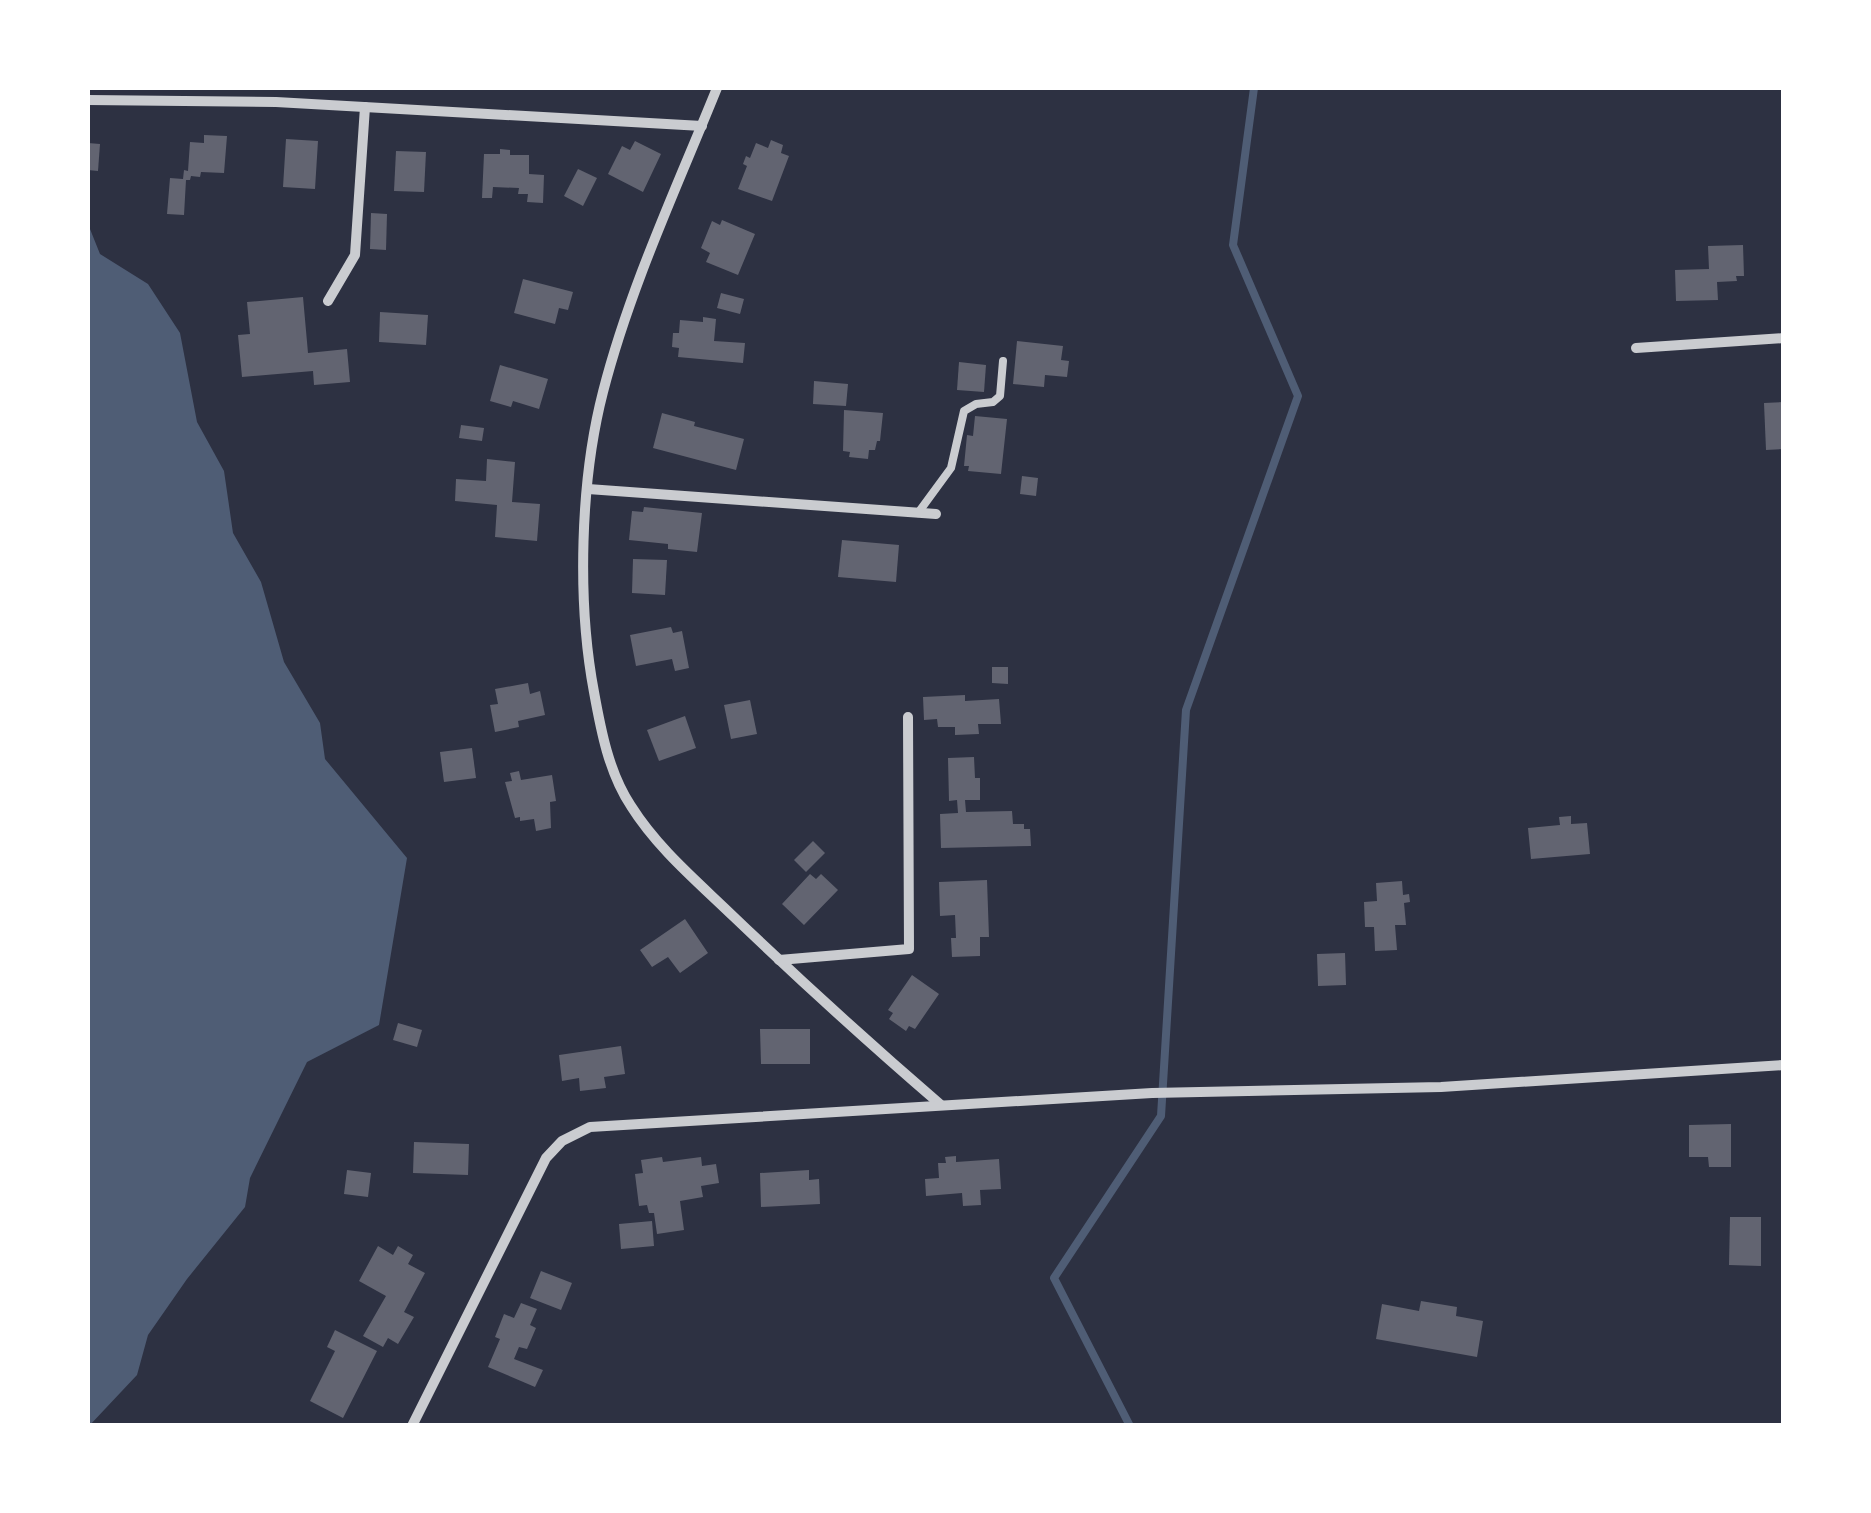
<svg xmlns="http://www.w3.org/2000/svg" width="1871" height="1513" font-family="'Sofia Sans Condensed',sans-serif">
  <rect width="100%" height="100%" fill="#2d3142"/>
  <path fill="#4f5d75" d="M88,224L100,254L148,284L180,333L197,422L224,471L233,533L261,582L284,662L320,723L325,759L407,858L379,1025L307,1062L250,1178L245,1207L187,1279L148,1335L137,1375L89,1426Z"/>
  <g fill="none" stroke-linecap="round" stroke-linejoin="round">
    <path stroke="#4f5d75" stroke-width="8" d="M1130,1426L1054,1278L1161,1116L1186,710L1298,396L1233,245L1254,88"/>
  </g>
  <g fill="#626471">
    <path d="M204,135L227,136L224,173L201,172L200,177L191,176L190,180H186L184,215L167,214L170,178L183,179L184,170L188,171L190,142L204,143Z"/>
    <path d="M286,139L318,141L315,189L283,187Z"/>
    <path d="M771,140L783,145L781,153L789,156L772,201L738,189L747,166L743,164L746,156L750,158L756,143L768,148Z"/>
    <path d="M635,141L661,154L643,192L608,174L622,146L630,150Z"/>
    <path d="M88,143L100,144L98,171L88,170Z"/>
    <path d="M500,149L510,150V155H529V174L544,175L543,203L527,202L528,194H518L519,188L493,187L492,198H482L484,154H500Z"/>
    <path d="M396,151L426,152L424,192L394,191Z"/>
    <path d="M578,169L597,178L583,206L564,196Z"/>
    <path d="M371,213L387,214L386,250L370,249Z"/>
    <path d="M722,220L755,234L738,275L706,262L710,253L701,248L712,221L720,225Z"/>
    <path d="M1743,245L1744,276H1736L1737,281L1717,282L1718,300L1676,301L1675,270L1709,269L1708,246Z"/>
    <path d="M523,279L573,292L568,310L559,308L555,324L514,313Z"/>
    <path d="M721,293L744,299L740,314L717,308Z"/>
    <path d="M303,297L308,353L347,349L350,382L314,385L313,371L242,377L238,335L250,334L247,302Z"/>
    <path d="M380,312L428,315L426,345L379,342Z"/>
    <path d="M703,317L716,319L714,341L745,343L743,363L678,357L679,348L672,347L673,333H679L680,320L703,322Z"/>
    <path d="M1017,341L1063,346L1061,360L1069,361L1067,377L1045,375L1044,387L1013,384Z"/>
    <path d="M959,362L986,365L984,392L957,390Z"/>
    <path d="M500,365L548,379L539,409L513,401L511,407L490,401Z"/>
    <path d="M814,381L848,384L846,406L813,404Z"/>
    <path d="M1784,402V449L1766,450L1764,403Z"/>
    <path d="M844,410L883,413L880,441H877L875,450H869L868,459L849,457L850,452L843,451Z"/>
    <path d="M662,413L695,422L694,426L744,439L736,470L653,448Z"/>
    <path d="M975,416L1007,419L1001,474L968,471L969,466H964L967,435L973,436Z"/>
    <path d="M461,425L484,428L482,441L459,438Z"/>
    <path d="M487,459L515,462L512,502L540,504L537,541L495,537L497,505L455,501L456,479L486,481Z"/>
    <path d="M1022,476L1038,478L1036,496L1020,494Z"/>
    <path d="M644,507L702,513L697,552L668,549V544L629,540L632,511L643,512Z"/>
    <path d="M842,540L899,545L896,582L838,577Z"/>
    <path d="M633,559L667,560L665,595L632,593Z"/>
    <path d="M671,627L673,633L682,631L689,668L675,671L672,659L636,666L630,635Z"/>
    <path d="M992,667H1008V684L992,683Z"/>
    <path d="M528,683L530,694L540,691L545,715L518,721L519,727L495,732L490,705L498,704L495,689Z"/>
    <path d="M965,695V701L999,699L1001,724H978L979,734L955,735V727H938L937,719L924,720L923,697Z"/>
    <path d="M750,700L757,734L731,739L724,705Z"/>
    <path d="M685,716L696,748L659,761L647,730Z"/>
    <path d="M472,748L476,778L444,782L440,752Z"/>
    <path d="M974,757L975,778H980V800H965L966,812L1012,811L1013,824H1024V829H1030L1031,846L941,848L940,814L958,813L957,800L949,801L948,758Z"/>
    <path d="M519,771L521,780L552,775L556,801L550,802L551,828L536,831L534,819L520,821V817L515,818L505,782L512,781L510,773Z"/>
    <path d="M1571,816V824L1587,823L1590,854L1531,859L1528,828L1560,825L1559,817Z"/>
    <path d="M813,841L825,853L806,872L794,860Z"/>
    <path d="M810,874L816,879L821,874L838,890L804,925L782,904Z"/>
    <path d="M987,880L989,937H980V956L952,957L951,938H956L955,915L940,916L939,882Z"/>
    <path d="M1402,881L1403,895L1409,894L1410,902L1404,903L1406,925H1395L1397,950L1375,951L1374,927H1365L1364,902L1377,901L1376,883Z"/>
    <path d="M685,919L708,953L680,973L668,957L652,967L640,950Z"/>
    <path d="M1345,953L1346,985L1318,986L1317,954Z"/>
    <path d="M912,975L939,994L915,1029L909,1026L906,1031L889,1019L893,1013L888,1010Z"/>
    <path d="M398,1023L422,1030L417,1047L393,1040Z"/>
    <path d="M760,1029H810V1064H761Z"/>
    <path d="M621,1046L625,1074L604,1077L606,1088L580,1091L579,1078L562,1081L559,1055Z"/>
    <path d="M1731,1124V1167H1709L1708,1157H1689V1125Z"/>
    <path d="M414,1142L469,1144L468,1175L413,1173Z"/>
    <path d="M956,1156V1162L999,1159L1001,1189L980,1190L981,1205L963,1206L962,1193L926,1196L925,1179L939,1178L938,1163H946L945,1157Z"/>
    <path d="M662,1157L663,1162L701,1157L702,1166L716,1164L719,1183L701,1186L703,1197L680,1201L684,1230L657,1234L654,1213H649L647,1205L639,1206L635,1174L643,1173L641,1160Z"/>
    <path d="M347,1170L371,1173L368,1197L344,1194Z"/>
    <path d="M809,1170V1180L819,1179L820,1204L761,1207L760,1173Z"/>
    <path d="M1730,1217H1761V1266L1729,1265Z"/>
    <path d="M652,1221L654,1246L621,1249L619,1224Z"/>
    <path d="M378,1246L393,1255L398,1246L413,1255L408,1264L425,1273L404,1312L414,1317L398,1344L388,1338L383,1347L363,1336L386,1296L359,1281Z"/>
    <path d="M541,1271L572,1283L561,1310L530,1298Z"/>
    <path d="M1421,1301L1457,1307L1456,1316L1483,1321L1477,1357L1376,1339L1382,1304L1419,1311Z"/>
    <path d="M521,1303L537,1309L530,1325L536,1328L527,1349L519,1347L514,1359L543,1370L535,1387L488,1367L500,1339L495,1337L504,1314L514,1318Z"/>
    <path d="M335,1330L377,1351L343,1418L310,1401L335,1351L327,1347Z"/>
  </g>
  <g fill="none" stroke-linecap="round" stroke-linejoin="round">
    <path stroke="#caccd0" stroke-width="8" d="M918,513L951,468L964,411L976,404L993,402L1000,396L1003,361"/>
    <g stroke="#caccd0" stroke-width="10">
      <path d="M717,88C677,187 630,287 603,392C580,481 577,602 594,692C601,731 609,773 631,806C658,849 698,882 734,917C801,981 870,1044 941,1105"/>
      <path d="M88,100L276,102L702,126"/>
      <path d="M328,301L355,255L365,107"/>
      <path d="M1636,348L1784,338"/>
      <path d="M588,489L936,514"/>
      <path d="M779,960L909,949L908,717"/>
      <path d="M412,1426L546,1158L562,1141L590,1127L1152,1093L1441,1087L1784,1065"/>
    </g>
  </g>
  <rect width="1871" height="1513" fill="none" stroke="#ffffff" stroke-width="180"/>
</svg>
